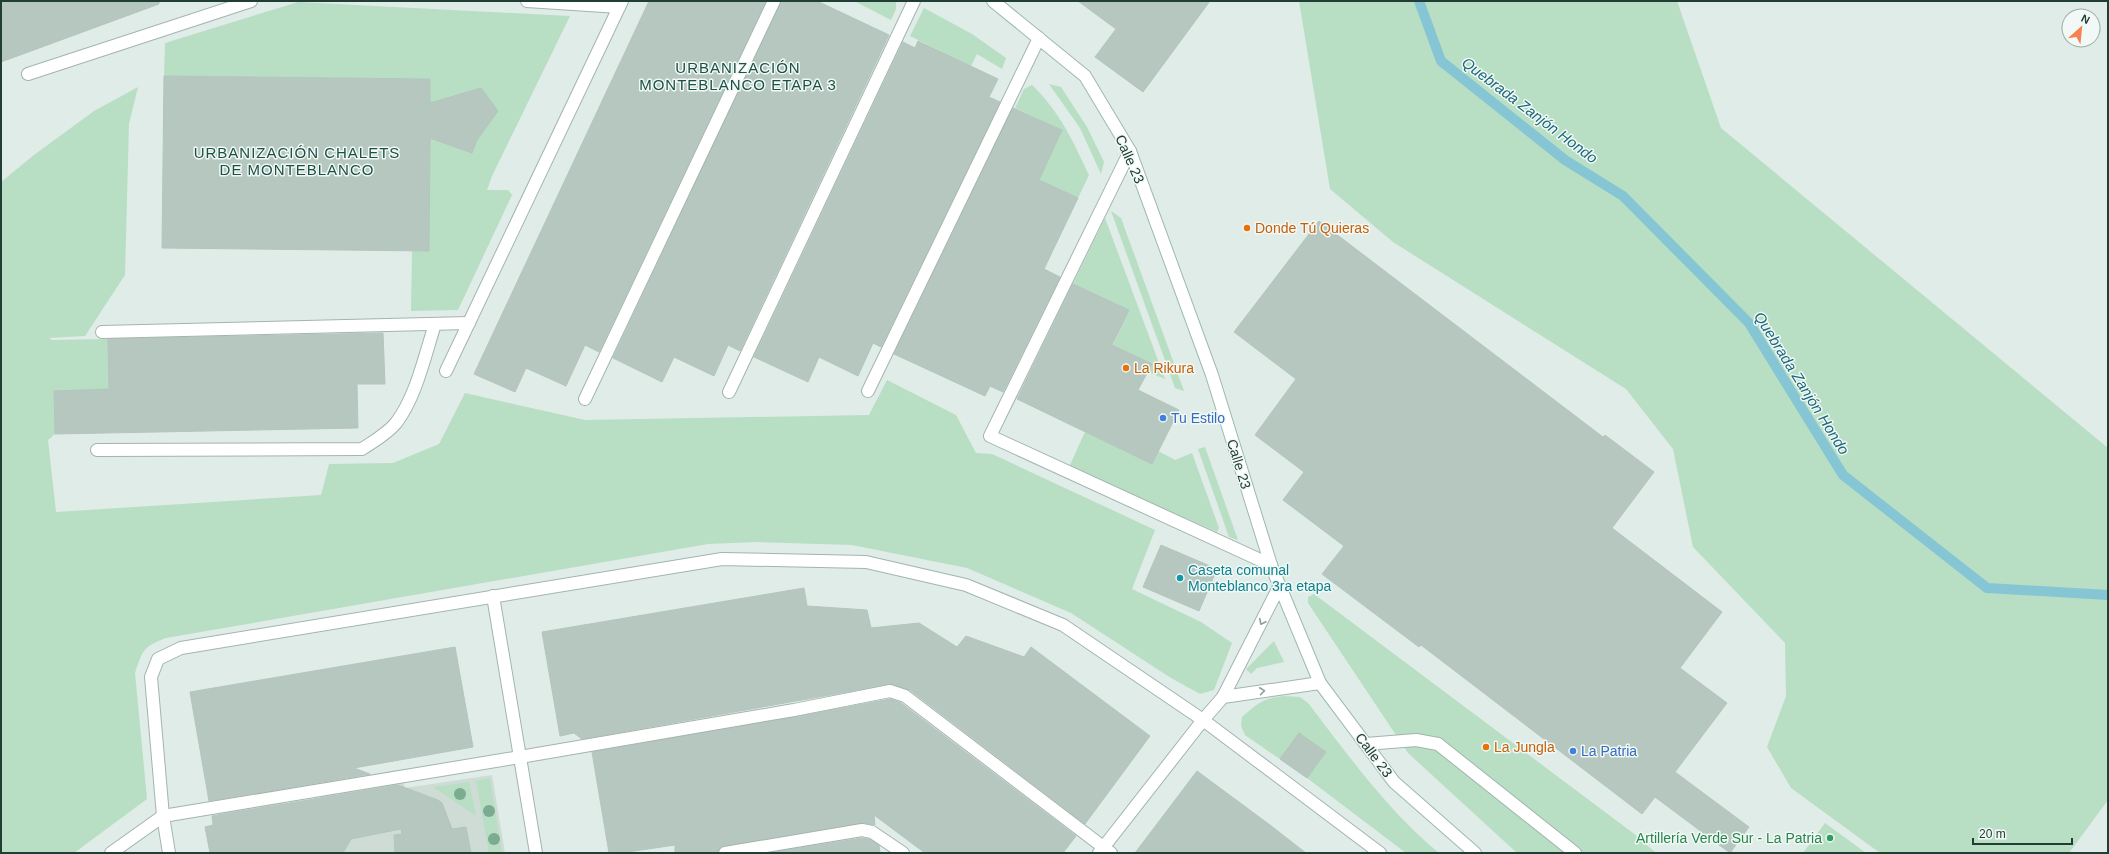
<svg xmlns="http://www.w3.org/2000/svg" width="2109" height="854" font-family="Helvetica,sans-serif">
  <rect width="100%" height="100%" fill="#e0ece7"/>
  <path fill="#cfdcd6" d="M492,775L505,853H210L205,827L220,824L217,812L282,799L285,810L324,803L322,796L403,780L405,788Z"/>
  <g fill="#b8dec4">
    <path d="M854,1H896V9L891,20Z"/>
    <path d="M1299,1H1677L1721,128L2108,448V800L2069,853H1880L1791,788L1767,747L1786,696L1785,643L1693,547L1673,449L1626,389L1393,242L1330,189Z"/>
    <path d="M298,2L570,16L492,176L487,190H508L512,195L458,310L411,311L412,251H429L430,79L164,76L165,43Z"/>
    <path d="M924,8L972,34L1006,58L1002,69L977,54L971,66L910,36Z"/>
    <path d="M1049,84L1061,87L1087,127L1104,162L1101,174L1080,128Z"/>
    <path d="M1032,85C1060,112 1073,141 1089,175L1078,198L1039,180L1062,130L1015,108L1024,89Z"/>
    <path d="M138,87L129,124L125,275L85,336L49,338L52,340L108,339L109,390L54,391L55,434L48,440L56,512L321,495L329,464L393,463L439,444L465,393L585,420L869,415L887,380L956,415L976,453L992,454L1155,530L1132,589L1201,622L1232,643L1214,690L1200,694L1171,678L1071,613L967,568L852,545L756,542L708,544L166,638C143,647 143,649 135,673L147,799L74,853H1V182L34,155L94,111Z"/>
    <path d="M1111,211L1121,218L1184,391L1175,388Z"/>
    <path d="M1105,218L1165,379L1148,372L1151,364L1113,345L1129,310L1084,289L1083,292L1072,286Z"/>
    <path d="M1085,432L1152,464L1158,451L1175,460L1192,453L1219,528L1217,532L1069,467Z"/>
    <path d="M1205,447L1238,540L1229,537L1198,449Z"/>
    <path d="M1314,594L1633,833L1656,853H1517L1408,753L1308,603V597Z"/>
    <path d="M1274,641L1284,662L1257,668L1251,674L1246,669Z"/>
    <path d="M1284,696L1300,697L1308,703C1349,756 1387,810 1439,853H1406L1307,778L1245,735L1241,726L1242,717C1259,703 1261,699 1284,696Z"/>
    <path d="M490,778L502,853H489L476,781Z"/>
    <path d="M469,782L476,816L433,787Z"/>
    <path d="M1825,823L1866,853H1803Z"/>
  </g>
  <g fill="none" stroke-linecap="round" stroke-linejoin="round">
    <path stroke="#86c5d4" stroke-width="10" d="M1419,1L1441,61L1565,160L1623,196L1749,323L1843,475L1987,588L2108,595"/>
  </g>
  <g fill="#b6c7c0" stroke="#b3c6be">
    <path d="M1,1H159V4L1,62Z"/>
    <path d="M649,1H766L599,352L585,345L566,386L526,368L515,392L474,374Z"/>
    <path d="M781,1H817L889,35L740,351L728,345L714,376L674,357L662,382L613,358Z"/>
    <path d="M1078,1H1210L1143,92L1095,57L1116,29Z"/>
    <path d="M918,41L998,79L989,97L1000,102L881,347L873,343L858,376L819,357L808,382L754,357L903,42L915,48Z"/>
    <path d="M164,76L430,79V103L481,88L498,111L477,140L472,153L430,138L429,251L162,248Z"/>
    <path d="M1013,108L1062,130L1039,180L1078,198L1044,269L1060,277L1003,392L990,386L985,396L894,354Z"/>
    <path d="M1319,221L1603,437L1605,435L1654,472L1612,528L1722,612L1680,668L1727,703L1675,772L1749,827L1730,853L1655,797L1642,814L1421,645L1419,647L1322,574L1344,546L1283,500L1304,472L1255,435L1296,379L1234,332Z"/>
    <path d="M1073,284L1129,310L1112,345L1152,364L1138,390L1179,410L1152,464L1017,399Z"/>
    <path d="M383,333L385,384H357L358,428L55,434L54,391L109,389L108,339Z"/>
    <path d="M1161,545L1217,569L1199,611L1143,587Z"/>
    <path d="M804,588L807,606L867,610L871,628L919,623L957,647L966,636L1024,657L1031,647L1150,736L1085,824L910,690L892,684L582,739L574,733L560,736L542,632Z"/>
    <path d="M455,647L473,747L354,768L370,774L209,801L190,692Z"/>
    <path d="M890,699L901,703L1076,836L1063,853H925L874,815L875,825L861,823L724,846L720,848L718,853H675V845L621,853H609L592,752L795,717Z"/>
    <path d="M1299,733L1326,752L1307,778L1280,759Z"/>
    <path d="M1197,771L1270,825L1306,853H1135Z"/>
    <path d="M398,785L438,800L442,803L452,829L466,827L471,853H395L394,835L402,834L401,829L351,839L343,853H210L205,827L213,825L212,816Z"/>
    <path d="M862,838L869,839L879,845L880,853H770Z"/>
  </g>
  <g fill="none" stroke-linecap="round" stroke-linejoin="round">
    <g stroke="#a3b4ae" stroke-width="14">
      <g id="lane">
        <path d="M163,816L520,757L794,710L890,691L905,696L1111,853"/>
        <path d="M725,853L862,830L872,832L903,853"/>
      </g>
    </g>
    <g stroke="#a3b4ae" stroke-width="14">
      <g id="street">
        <path d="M527,1L619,7"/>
        <path d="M28,74L251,1"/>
        <path d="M1130,151L990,436L1271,565"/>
        <path d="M102,332L469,323"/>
        <path d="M446,371L622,1"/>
        <path d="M868,391L1039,38"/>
        <path d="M729,392L914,1"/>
        <path d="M585,399L774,1"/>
        <path d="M97,450L362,449C374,441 387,434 396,423C416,397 425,355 435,324"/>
        <path d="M493,596L536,853"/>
        <path d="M1223,697L1320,683"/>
        <path d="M1366,744L1416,740L1438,744L1575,853"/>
        <path d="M111,853L163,816"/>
        <path d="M169,853L163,816L151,677L158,659L181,648L722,559L866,562L966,585L1063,625L1203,720L1380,853"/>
        <path d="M1099,853L1203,720L1223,697L1279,587"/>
      </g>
    </g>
    <g stroke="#9eb8b0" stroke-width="14">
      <path id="secondary" d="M993,1L1085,76L1130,151L1212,375L1271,565L1320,683L1394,782L1475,853"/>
    </g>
    <use href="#lane" stroke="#fff" stroke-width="12"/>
    <use href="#street" stroke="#fff" stroke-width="12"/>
    <use href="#secondary" stroke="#fff" stroke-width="12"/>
  </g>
  <g fill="#7bab90">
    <circle cx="460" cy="794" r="6"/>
    <circle cx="489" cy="811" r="6"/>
    <circle cx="494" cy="839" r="6"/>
  </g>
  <defs><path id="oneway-chevron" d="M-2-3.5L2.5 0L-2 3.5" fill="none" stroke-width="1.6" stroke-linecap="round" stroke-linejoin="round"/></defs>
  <g stroke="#909e9a">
    <use href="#oneway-chevron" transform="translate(1262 622) rotate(117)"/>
    <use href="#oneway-chevron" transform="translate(1262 691) rotate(-8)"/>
  </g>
  <g fill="#e8710a" stroke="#f1f8f5" stroke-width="1.5">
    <circle cx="1247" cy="228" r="4"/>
    <circle cx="1126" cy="368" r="4"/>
    <circle cx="1486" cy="747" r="4"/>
  </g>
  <g fill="#3f7fe0" stroke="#f1f8f5" stroke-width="1.5">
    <circle cx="1163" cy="418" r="4"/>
    <circle cx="1573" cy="751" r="4"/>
  </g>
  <circle fill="#0f9aa8" stroke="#f1f8f5" stroke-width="1.5" cx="1180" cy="578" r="4"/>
  <circle fill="#2e9e5b" stroke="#f1f8f5" stroke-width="1.5" cx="1830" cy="838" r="4"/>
  <g text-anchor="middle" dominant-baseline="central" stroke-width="3" stroke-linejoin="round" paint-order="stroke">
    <g font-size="14" fill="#203d36" stroke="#f1f8f5">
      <text transform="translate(1130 159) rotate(66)">Calle 23</text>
      <text transform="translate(1239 464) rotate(73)">Calle 23</text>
      <text transform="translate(1374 755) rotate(53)">Calle 23</text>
    </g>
    <g font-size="14" fill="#c56008" stroke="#f1f8f5" text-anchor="start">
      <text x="1255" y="228">Donde Tú Quieras</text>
      <text x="1134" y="368">La Rikura</text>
      <text x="1494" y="747">La Jungla</text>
    </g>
    <g font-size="14" fill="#366cbe" stroke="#f1f8f5" text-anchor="start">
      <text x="1171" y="418">Tu Estilo</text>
      <text x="1581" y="751">La Patria</text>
    </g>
    <g font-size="14" fill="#0d838f" stroke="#f1f8f5" text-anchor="start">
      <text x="1188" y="570">Caseta comunal<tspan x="1188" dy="16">Monteblanco 3ra etapa</tspan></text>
    </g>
    <g font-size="14" fill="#27864d" stroke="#f1f8f5" text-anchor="end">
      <text x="1822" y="838">Artillería Verde Sur - La Patria</text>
    </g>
    <g font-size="15" letter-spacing="1" fill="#1b5045" stroke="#f1f8f5">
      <text x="738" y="67">URBANIZACIÓN<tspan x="738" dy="17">MONTEBLANCO ETAPA 3</tspan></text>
      <text x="297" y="152">URBANIZACIÓN CHALETS<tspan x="297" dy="17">DE MONTEBLANCO</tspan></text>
    </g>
    <g font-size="15" font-style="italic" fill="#18687b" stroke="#f1f8f5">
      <text transform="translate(1530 110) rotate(37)">Quebrada Zanjón Hondo</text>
      <text transform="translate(1802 383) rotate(58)">Quebrada Zanjón Hondo</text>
    </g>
  </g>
  <rect width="2109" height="854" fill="none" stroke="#203d36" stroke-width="4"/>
  <g transform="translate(2081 28) rotate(27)"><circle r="19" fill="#f1f8f5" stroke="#9dada9"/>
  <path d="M0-3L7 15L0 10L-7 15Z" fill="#f88153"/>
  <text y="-6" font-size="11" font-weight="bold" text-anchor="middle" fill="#203d36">N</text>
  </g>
  <path d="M1973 838v6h99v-6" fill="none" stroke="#203d36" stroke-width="2"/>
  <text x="1979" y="838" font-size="12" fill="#203d36" stroke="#f1f8f5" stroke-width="3" paint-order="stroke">20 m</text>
</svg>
